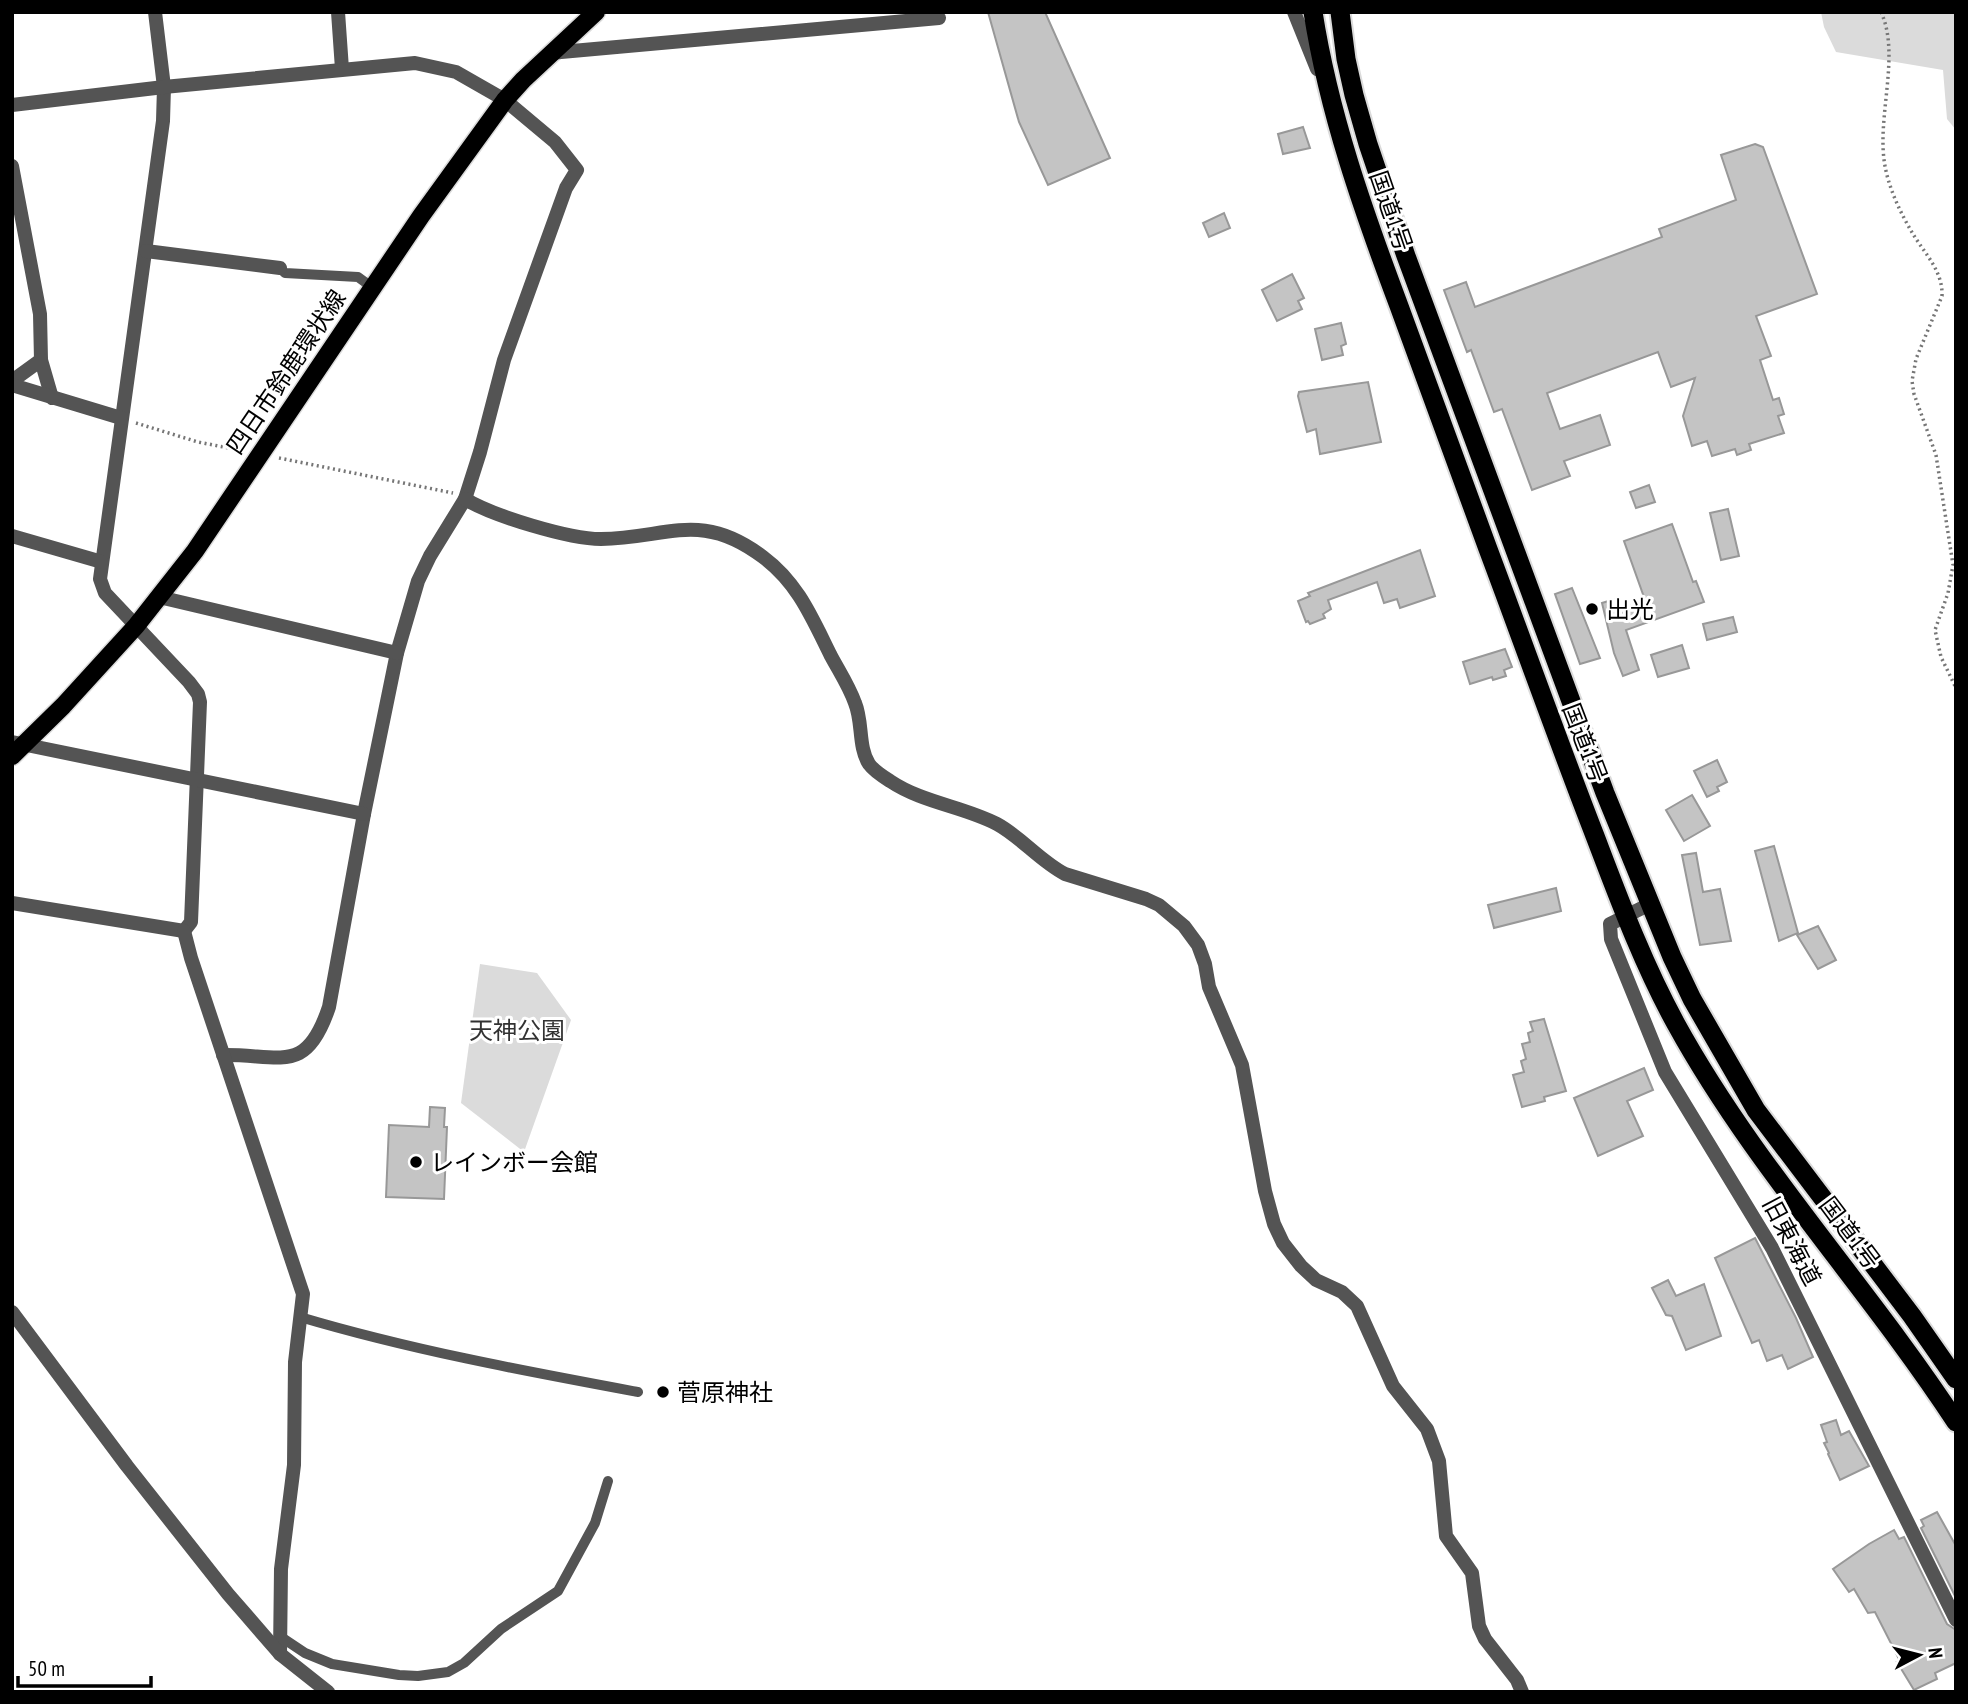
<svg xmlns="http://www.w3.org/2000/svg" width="1968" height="1704" font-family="'PT Sans Narrow','Noto Sans JP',sans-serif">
  <rect width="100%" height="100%" fill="#fff"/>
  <g fill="#dbdbdb">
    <path d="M1821,12H1956V130L1947,119L1943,70L1836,52L1824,27Z"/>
    <path d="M480,964L537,973L571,1020L524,1152L461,1103Z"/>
  </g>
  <g fill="#c4c4c4" stroke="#989898" stroke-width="2">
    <path d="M988,12H1045L1110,158L1048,185L1019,122Z"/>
    <path d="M1303,127L1310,148L1283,154L1278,134Z"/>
    <path d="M1755,144L1763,147L1817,294L1756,316L1771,356L1760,360L1773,400L1779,398L1784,414L1778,416L1784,433L1749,444L1751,450L1737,455L1735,449L1712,456L1707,441L1692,446L1683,416L1695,378L1671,387L1658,352L1547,393L1560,429L1600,415L1610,445L1564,461L1570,476L1532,490L1502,409L1494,412L1471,350L1467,352L1444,290L1466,282L1475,307L1662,237L1659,229L1736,200L1721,155Z"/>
    <path d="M1224,213L1230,228L1209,237L1203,223Z"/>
    <path d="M1292,274L1304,298L1298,301L1302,309L1277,321L1262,290Z"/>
    <path d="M1341,323L1346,344L1341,346L1343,355L1322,360L1315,329Z"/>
    <path d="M1368,382L1381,442L1320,454L1316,429L1307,432L1298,396L1299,392Z"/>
    <path d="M1649,485L1655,502L1636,508L1630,492Z"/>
    <path d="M1728,509L1739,556L1721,560L1710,513Z"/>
    <path d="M1672,524L1693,582L1696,581L1704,602L1626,630L1639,670L1623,676L1614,653L1602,603L1615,599L1619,610L1645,600L1624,541Z"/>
    <path d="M1420,550L1435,596L1400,608L1397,599L1384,603L1377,582L1328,600L1331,609L1323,614L1325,618L1310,624L1308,621L1306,622L1298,601L1310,596L1308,593Z"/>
    <path d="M1572,588L1600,658L1580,664L1555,594Z"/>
    <path d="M1733,617L1737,632L1707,640L1703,624Z"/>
    <path d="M1682,645L1689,668L1658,677L1651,655Z"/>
    <path d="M1505,649L1512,667L1504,670L1506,676L1493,680L1492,677L1470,684L1463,662Z"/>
    <path d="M1717,760L1727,782L1717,787L1719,791L1707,797L1694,771Z"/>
    <path d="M1692,795L1710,826L1684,841L1666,810Z"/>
    <path d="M1774,846L1798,933L1779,941L1755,851Z"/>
    <path d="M1696,853L1703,892L1720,889L1731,941L1700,945L1682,855Z"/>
    <path d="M1556,888L1561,911L1494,928L1488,905Z"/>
    <path d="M1818,926L1836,960L1818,969L1797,935Z"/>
    <path d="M1544,1019L1566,1091L1544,1097L1545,1101L1522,1107L1513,1075L1524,1072L1521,1061L1526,1059L1522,1044L1530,1042L1528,1033L1533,1031L1530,1022Z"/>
    <path d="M1644,1068L1653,1090L1627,1101L1643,1136L1598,1156L1574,1098Z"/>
    <path d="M430,1107L445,1108L444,1127H447L444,1199L386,1197L389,1125L429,1127Z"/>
    <path d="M1755,1238L1796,1318L1813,1357L1788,1369L1782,1355L1767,1361L1759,1340L1752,1343L1715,1258Z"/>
    <path d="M1668,1280L1676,1296L1704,1284L1721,1336L1686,1350L1672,1316L1666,1315L1652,1288Z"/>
    <path d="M1836,1420L1841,1435L1849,1431L1869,1466L1840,1480L1828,1454L1829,1453L1824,1443L1827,1442L1821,1425Z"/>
    <path d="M1937,1512L1956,1546V1598L1921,1528L1924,1526L1921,1520Z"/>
    <path d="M1894,1530L1899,1539L1904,1537L1947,1624L1956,1630V1663L1935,1673L1937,1679L1914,1690L1897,1662L1900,1661L1875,1612L1868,1613L1854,1589L1849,1592L1833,1569L1869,1544Z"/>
  </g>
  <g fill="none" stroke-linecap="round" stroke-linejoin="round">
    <g stroke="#dbdbdb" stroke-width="21">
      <path id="primary" d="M12,756L63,706L136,626L195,551L421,216L505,100L523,80L596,12"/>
    </g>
    <g stroke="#dbdbdb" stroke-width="23">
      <g id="trunk">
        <path d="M1313,12C1329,114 1363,210 1399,306C1428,387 1458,468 1488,549C1524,645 1558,741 1595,836C1619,899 1643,964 1676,1024C1754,1166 1867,1286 1956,1422"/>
        <path d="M1340,12L1346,59L1354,95L1368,144L1406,256L1605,793L1672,957L1692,999L1756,1110L1912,1316L1956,1379"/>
      </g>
    </g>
    <g stroke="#767676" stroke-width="3.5" stroke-dasharray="2 3.5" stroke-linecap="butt">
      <path d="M1881,12C1901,55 1876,118 1885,166C1889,189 1901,214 1913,234C1925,254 1943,271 1942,296L1916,359L1912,381L1914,394L1936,455L1953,565L1948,593L1935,630L1941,657L1956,688"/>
      <path d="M136,423L198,442L244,451"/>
      <path d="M279,458L453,493"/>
    </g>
    <g stroke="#545454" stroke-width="10">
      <path d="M280,268L285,273L358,277L373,288"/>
      <path d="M300,1317C411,1350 525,1371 638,1392"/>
      <path d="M281,1637L305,1653L332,1664L399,1675L418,1676L448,1672L464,1663L501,1629L558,1591L595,1523L608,1481"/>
    </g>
    <g stroke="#545454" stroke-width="14">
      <path d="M155,12L164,87L163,121L100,579L105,593L189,682L198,694L200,702L191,922L184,931"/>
      <path d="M338,12L342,69"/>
      <path d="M1294,12L1317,69"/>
      <path d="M550,53L939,18"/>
      <path d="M12,105L164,87L415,63L456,72L505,100L555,142L577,170L566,188L504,360L480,452L465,499L430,556L418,581L397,653L364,814L329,1007C306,1076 281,1054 223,1055"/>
      <path d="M12,166L40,314L41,360L52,398"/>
      <path d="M146,251L280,268"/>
      <path d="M12,381L41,360"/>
      <path d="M12,385L121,418"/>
      <path d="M465,499C493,516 569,539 601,539C668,538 701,510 763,557C798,583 812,618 831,656C839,671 849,686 855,703C863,722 858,747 869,764C874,771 882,776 890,781C923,803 962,806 997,824C1021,837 1040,861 1065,874L1146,899L1159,905L1184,926L1198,945L1205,964L1209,987L1242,1065L1265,1191L1274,1224L1283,1243L1301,1266L1316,1280L1342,1292L1357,1306L1393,1386L1427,1429L1439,1461L1446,1536L1472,1573L1479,1626L1485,1639L1517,1680L1522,1692"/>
      <path d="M12,536L102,562"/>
      <path d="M159,597L397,653"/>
      <path d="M12,742L364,814"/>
      <path d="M12,903L184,931"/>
      <path d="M1648,905L1610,924L1611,939L1665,1072L1772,1248L1956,1620"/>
      <path d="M184,931L191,958L303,1294L295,1362L294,1465L281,1569L280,1654"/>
      <path d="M12,1312L127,1466L228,1594L280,1654L328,1692"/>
    </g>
    <use href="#primary" stroke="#000" stroke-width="18"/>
    <use href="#trunk" stroke="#000" stroke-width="19"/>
  </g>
  <g fill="#000" stroke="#fff" stroke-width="2.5">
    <circle cx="1592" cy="609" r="7"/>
    <circle cx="416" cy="1162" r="7"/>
    <circle cx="663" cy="1392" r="7"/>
  </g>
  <g text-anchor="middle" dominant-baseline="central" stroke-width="6" stroke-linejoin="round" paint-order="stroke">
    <g font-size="24" fill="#000" stroke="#fff">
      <text transform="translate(1391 211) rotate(71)">国道1号</text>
      <text transform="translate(286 372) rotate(-56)">四日市鈴鹿環状線</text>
      <text transform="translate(1585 743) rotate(69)">国道1号</text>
      <text transform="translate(1850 1233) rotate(53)">国道1号</text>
      <text transform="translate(1792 1241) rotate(62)">旧東海道</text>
    </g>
    <g font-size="24" fill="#000" stroke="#fff" text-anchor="start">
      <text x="1606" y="609">出光</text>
      <text x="430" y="1162">レインボー会館</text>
      <text x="677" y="1392">菅原神社</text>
    </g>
    <g font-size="24" fill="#323232" stroke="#fff">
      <text x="517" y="1030">天神公園</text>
    </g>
  </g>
  <rect width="1968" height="1704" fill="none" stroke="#000000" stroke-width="28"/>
  <g transform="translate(1919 1655) rotate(83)" stroke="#ffffff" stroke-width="5" paint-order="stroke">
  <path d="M0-5L12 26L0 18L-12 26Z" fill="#000000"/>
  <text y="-10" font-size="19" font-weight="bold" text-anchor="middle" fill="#000000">N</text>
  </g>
  <path d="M18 1676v10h133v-10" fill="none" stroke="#000000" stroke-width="3.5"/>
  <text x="28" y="1676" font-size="21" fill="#000000" stroke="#ffffff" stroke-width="5" paint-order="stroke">50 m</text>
</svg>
